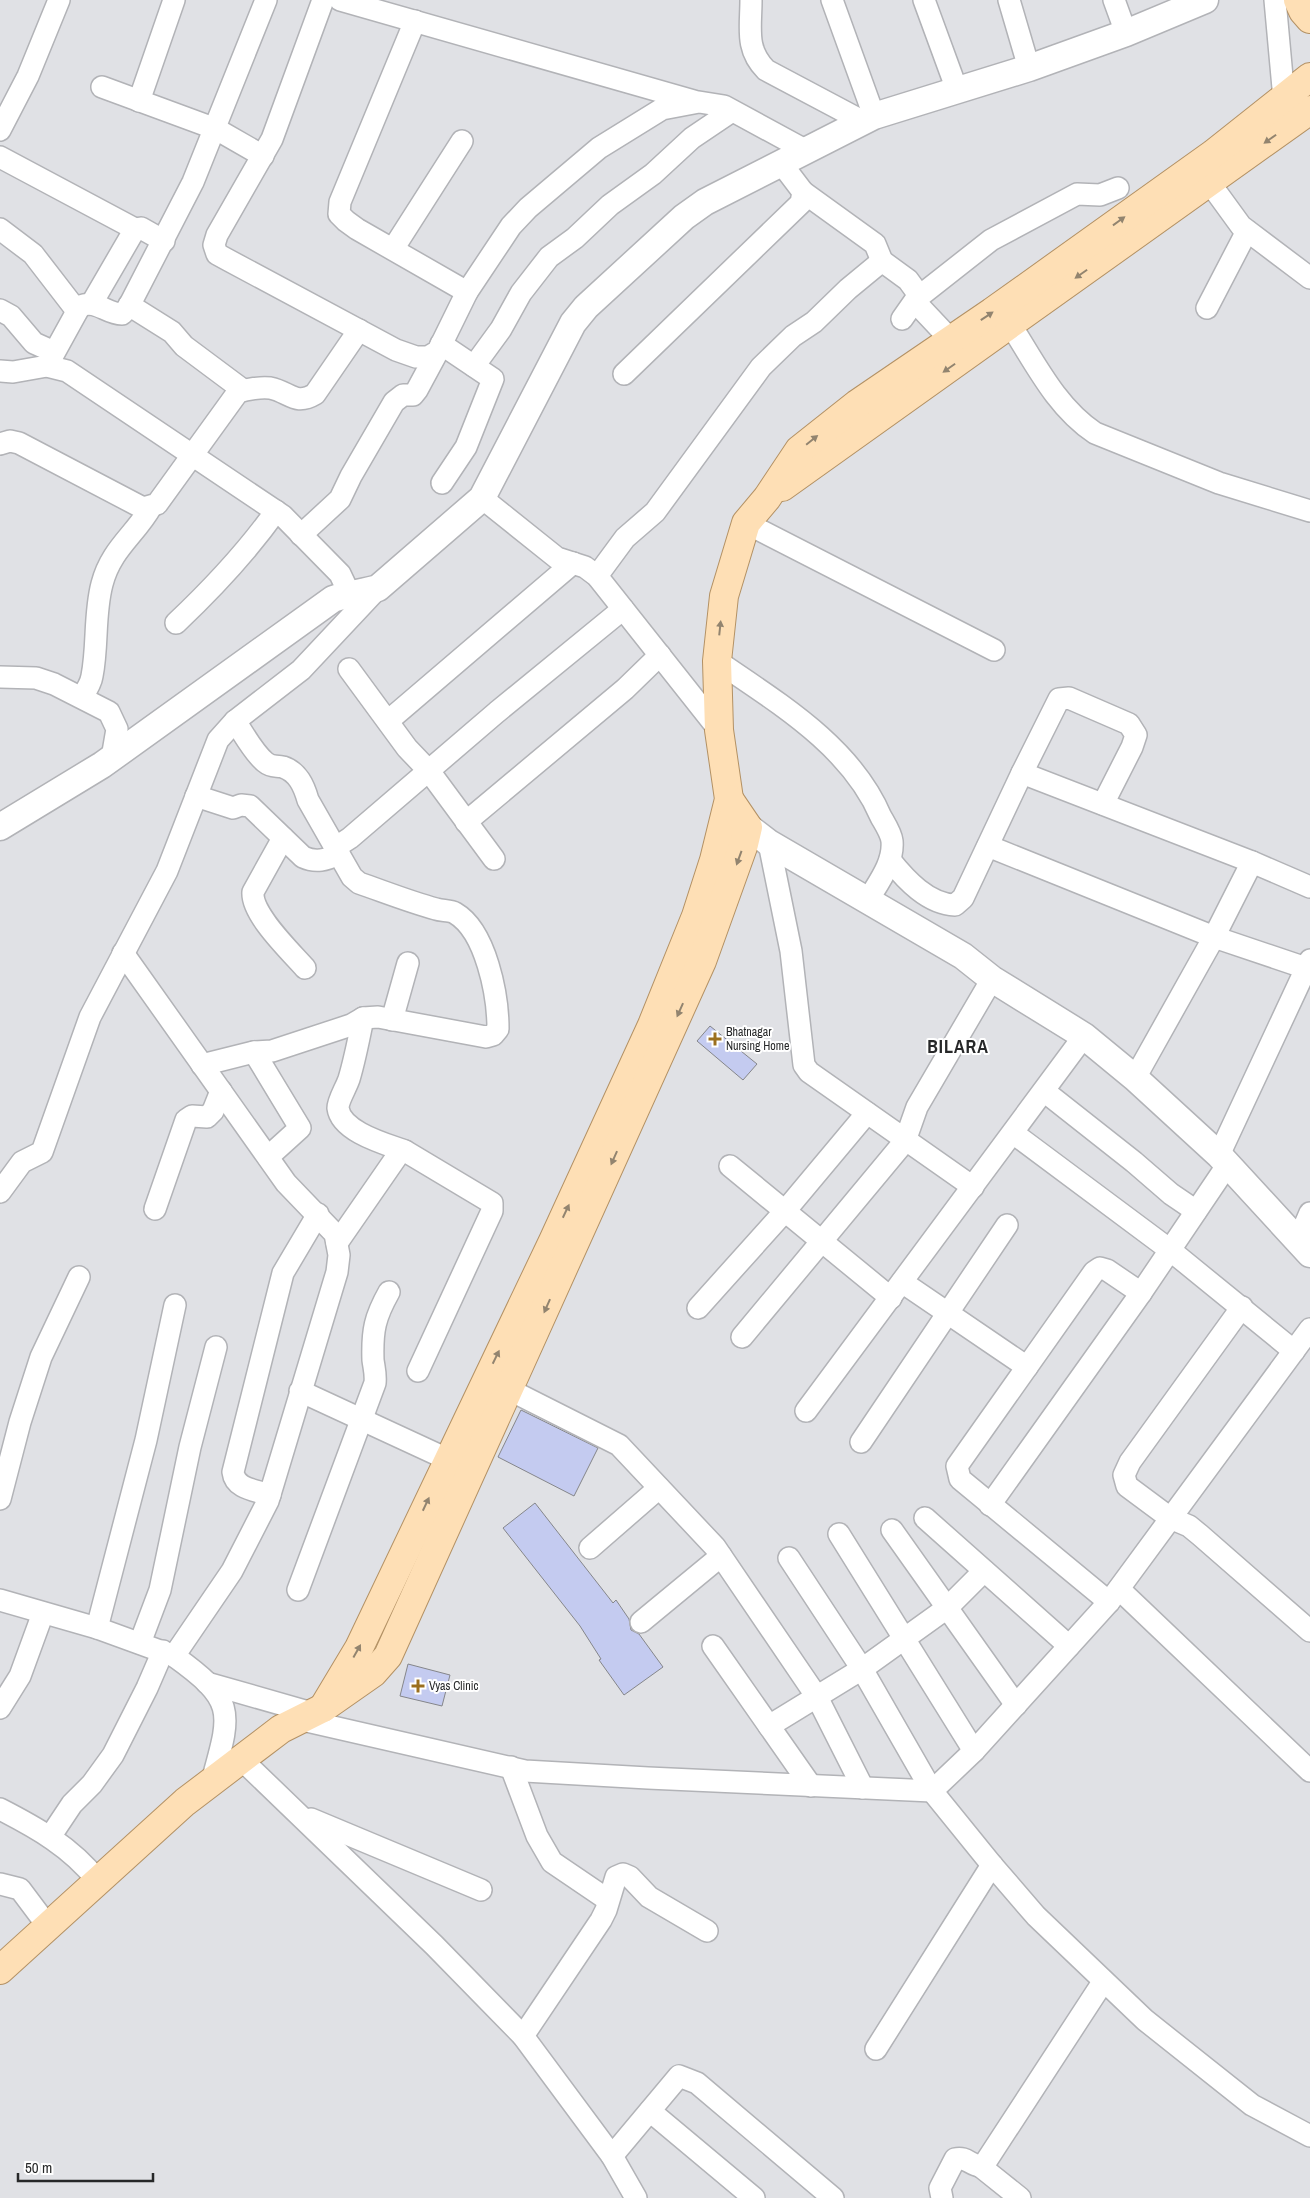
<svg xmlns="http://www.w3.org/2000/svg" width="1310" height="2198" font-family="'Archivo Narrow',sans-serif">
  <rect width="100%" height="100%" fill="#e0e1e5"/>
  <g fill="#c4cbf0" stroke="#85868a">
    <path d="M710,1026L757,1064L743,1080L697,1041Z"/>
    <path d="M521,1410L598,1448L574,1496L498,1457Z"/>
    <path d="M535,1503L613,1603L616,1600L629,1619L631,1630L639,1634L663,1667L624,1695L599,1660L601,1659L580,1626L503,1528Z"/>
    <path d="M408,1664L450,1675L442,1706L400,1696Z"/>
  </g>
  <g fill="none" stroke-linecap="round" stroke-linejoin="round">
    <g stroke="#b2b3b7" stroke-width="24">
      <g id="minor">
        <path d="M323,0L272,139L217,235L214,245L217,254L228,260L396,350L416,357H428L438,351L467,292L511,226L528,208L599,148L662,109L699,102L724,106L805,150"/>
        <path d="M340,0L694,101"/>
        <path d="M751,0C751,28 745,49 766,70L864,122"/>
        <path d="M832,0L874,116"/>
        <path d="M924,0L957,90"/>
        <path d="M1009,0L1029,68"/>
        <path d="M1114,0L1126,33"/>
        <path d="M1275,0L1284,99"/>
        <path d="M415,21L340,202L339,214L346,221L357,229L467,292"/>
        <path d="M102,87L216,129L263,156"/>
        <path d="M139,101L174,0"/>
        <path d="M0,130L28,76L59,0"/>
        <path d="M0,157L135,229"/>
        <path d="M1209,182L1241,226L1310,278"/>
        <path d="M803,192L875,244L882,261L908,280L916,291L918,305L951,340"/>
        <path d="M0,229L33,254L77,311"/>
        <path d="M393,249L462,141"/>
        <path d="M92,303L135,229L141,228L164,241"/>
        <path d="M129,305L172,332L184,346L243,390"/>
        <path d="M1207,308L1247,231"/>
        <path d="M0,310L11,316L34,343L54,352"/>
        <path d="M902,319L916,299L991,240L1077,194L1100,195L1118,188"/>
        <path d="M1010,324C1035,363 1056,407 1095,433L1219,483L1310,511"/>
        <path d="M441,344L493,379L466,447L442,483"/>
        <path d="M47,366L80,306C97,299 106,314 122,314L128,308L193,182L266,0"/>
        <path d="M474,366L501,329L521,293L549,257L575,238L610,205L653,174L692,138L732,111"/>
        <path d="M0,371L13,372L47,366L67,371L283,516L340,574L349,593"/>
        <path d="M624,374L801,203L803,192L781,163"/>
        <path d="M0,444L10,441L19,443L143,508L157,504L238,392C247,389 261,387 270,388C290,392 295,406 315,394L359,330"/>
        <path d="M482,498L557,558L585,567L597,576L719,730"/>
        <path d="M746,523L994,650"/>
        <path d="M301,535L340,499L351,476L394,402L403,395H413L417,390L438,351"/>
        <path d="M597,576L625,538L655,512L761,367L793,336L814,322L848,289L882,261"/>
        <path d="M176,623C213,588 246,553 276,511"/>
        <path d="M717,661C778,703 851,746 881,817C885,824 891,833 892,841C894,863 878,883 868,900"/>
        <path d="M349,669L407,748L429,771L494,859"/>
        <path d="M0,677L36,678L54,684L109,712L117,729L112,758"/>
        <path d="M82,697C86,691 91,683 92,676C98,646 94,614 102,584C111,549 135,535 151,507"/>
        <path d="M388,721L573,563"/>
        <path d="M1022,773L1252,862L1310,887"/>
        <path d="M196,796L233,808L241,805L250,806L303,857C316,863 326,860 339,854"/>
        <path d="M466,822L625,689L660,655"/>
        <path d="M283,838L253,892C251,914 290,951 305,968"/>
        <path d="M769,843L791,951L804,1065L809,1072L973,1187"/>
        <path d="M988,846L1214,937L1306,968"/>
        <path d="M336,847L350,838L497,712L623,609"/>
        <path d="M890,860C906,880 928,904 955,905L963,898L1022,773L1059,699L1069,698L1129,724L1136,735L1132,747L1103,804"/>
        <path d="M123,953L286,1183L335,1234L339,1255L337,1272L268,1501L232,1571L174,1656"/>
        <path d="M363,1018C359,1038 355,1059 349,1079C346,1088 338,1100 338,1108C341,1132 386,1144 405,1151"/>
        <path d="M392,1020L408,963"/>
        <path d="M254,1052L300,1128L268,1157"/>
        <path d="M202,1065L254,1052L272,1051L351,1025L363,1018L378,1017L486,1037L493,1035L498,1029C498,995 486,931 455,913C450,910 442,911 436,909C410,902 385,892 359,883L352,877L308,800C304,786 298,772 283,767C276,765 272,768 265,762C253,752 244,734 235,721"/>
        <path d="M1135,1078L1214,937L1252,862"/>
        <path d="M1044,1091L1134,1162L1171,1194L1196,1211"/>
        <path d="M1013,1133L1170,1250L1294,1351"/>
        <path d="M1219,1155L1310,960"/>
        <path d="M730,1166L891,1298"/>
        <path d="M0,1192L22,1162L42,1152L90,1017L167,871L218,740L235,721L301,670L378,588"/>
        <path d="M155,1209L186,1120L192,1116L207,1117L213,1111L221,1091"/>
        <path d="M1298,1241L1310,1213"/>
        <path d="M337,1243L400,1152L405,1151L492,1203V1211L418,1371"/>
        <path d="M902,1282L1027,1367"/>
        <path d="M1242,1307L1130,1462L1124,1475L1127,1486L1170,1518L1189,1526L1200,1535L1310,1631"/>
        <path d="M698,1308L785,1211L867,1113"/>
        <path d="M742,1337L905,1141L917,1107L992,979"/>
        <path d="M510,1390L619,1445L715,1547L817,1697L863,1788"/>
        <path d="M300,1391L447,1459"/>
        <path d="M806,1411L1084,1036"/>
        <path d="M861,1442L1007,1225"/>
        <path d="M270,1495C255,1490 235,1489 233,1472L283,1273L318,1214"/>
        <path d="M0,1499L20,1422L41,1357L79,1277"/>
        <path d="M990,1505L1141,1293L1228,1164"/>
        <path d="M925,1518L1069,1646"/>
        <path d="M892,1530L1016,1705"/>
        <path d="M839,1534L974,1751"/>
        <path d="M590,1548L659,1488"/>
        <path d="M789,1558L862,1669L932,1791L992,1865L1036,1916L1145,2020L1252,2105L1310,2136"/>
        <path d="M1119,1589L1310,1771"/>
        <path d="M298,1590L375,1383C376,1374 374,1368 373,1360C372,1330 375,1317 389,1292"/>
        <path d="M0,1600L97,1628L174,1656C237,1701 231,1712 212,1781"/>
        <path d="M1109,1602L960,1479L957,1466L1094,1272L1100,1268L1107,1270L1141,1293"/>
        <path d="M641,1622L721,1556"/>
        <path d="M97,1628L146,1440L175,1305"/>
        <path d="M140,1643L160,1590L190,1447L216,1347"/>
        <path d="M713,1646L811,1786"/>
        <path d="M207,1683L312,1713"/>
        <path d="M0,1708L20,1676L43,1613"/>
        <path d="M298,1719L525,1771L648,1778L932,1791L974,1751L1109,1602L1310,1329"/>
        <path d="M769,1726L862,1669L947,1608L984,1571"/>
        <path d="M240,1758L434,1945L523,2036L612,2156L636,2198"/>
        <path d="M511,1767L537,1836L552,1862L608,1900"/>
        <path d="M0,1809C37,1828 71,1847 97,1880"/>
        <path d="M311,1819L481,1890"/>
        <path d="M50,1837L72,1804L92,1784L113,1755L147,1688L163,1651"/>
        <path d="M0,1884L20,1889L47,1925"/>
        <path d="M523,2036L601,1920L606,1910L616,1877L623,1874L630,1877L649,1897L707,1931"/>
        <path d="M876,2049L992,1865"/>
        <path d="M650,2111L754,2198"/>
        <path d="M612,2156L679,2076L697,2083L833,2198"/>
        <path d="M980,2166L1020,2198"/>
        <path d="M942,2198L940,2188L955,2159C966,2156 970,2165 980,2166L985,2163L1103,1982"/>
      </g>
    </g>
    <g stroke="#b2b3b7" stroke-width="29">
      <g id="tertiary">
        <path d="M0,827L102,765L333,599C348,593 362,593 378,588L482,498L573,323L586,307L684,217L705,202L874,116L1029,68L1126,33L1205,0"/>
        <path d="M748,827L769,843L963,956L992,979L1084,1036L1135,1078L1219,1155L1310,1254"/>
      </g>
    </g>
    <g stroke="#b39164" stroke-width="30">
      <g id="primary">
        <path d="M1298,0L1303,11L1310,19"/>
        <path d="M782,487L1310,110"/>
        <path d="M323,1708L359,1648L553,1241L652,1025L696,916L714,860L729,799L719,730L717,661L724,596L746,523L767,498L799,450L857,404L992,312L1213,154L1310,77"/>
        <path d="M0,1970L185,1802L281,1729L323,1708L373,1673L388,1656L702,961L744,844L748,827L729,799"/>
      </g>
    </g>
    <use href="#minor" stroke="#fff" stroke-width="21"/>
    <use href="#tertiary" stroke="#fff" stroke-width="26"/>
    <use href="#primary" stroke="#fedfb5" stroke-width="28"/>
  </g>
  <defs><path id="oneway-solid" d="M-6-.8H1V-3.2L6.5 0L1 3.2V.8H-6Z" transform="scale(1.25)"/></defs>
  <g fill="#92846f">
    <use href="#oneway-solid" transform="translate(1270 139) rotate(145)"/>
    <use href="#oneway-solid" transform="translate(1119 221) rotate(-36)"/>
    <use href="#oneway-solid" transform="translate(1081 274) rotate(145)"/>
    <use href="#oneway-solid" transform="translate(987 316) rotate(-34)"/>
    <use href="#oneway-solid" transform="translate(949 368) rotate(145)"/>
    <use href="#oneway-solid" transform="translate(812 440) rotate(-39)"/>
    <use href="#oneway-solid" transform="translate(720 628) rotate(-84)"/>
    <use href="#oneway-solid" transform="translate(739 858) rotate(110)"/>
    <use href="#oneway-solid" transform="translate(680 1010) rotate(114)"/>
    <use href="#oneway-solid" transform="translate(614 1158) rotate(114)"/>
    <use href="#oneway-solid" transform="translate(566 1211) rotate(-65)"/>
    <use href="#oneway-solid" transform="translate(547 1306) rotate(114)"/>
    <use href="#oneway-solid" transform="translate(496 1357) rotate(-64)"/>
    <use href="#oneway-solid" transform="translate(426 1504) rotate(-65)"/>
    <use href="#oneway-solid" transform="translate(357 1651) rotate(-61)"/>
  </g>
  <g fill="#9b6f1e" stroke="#fff" stroke-width="2">
    <path d="M712.5 1031.5h5v5h5v5h-5v5h-5v-5h-5v-5h5z"/>
    <path d="M415.5 1678.5h5v5h5v5h-5v5h-5v-5h-5v-5h5z"/>
  </g>
  <g text-anchor="middle" dominant-baseline="central" stroke-width="4" stroke-linejoin="round" paint-order="stroke">
    <g font-size="12" fill="#272829" stroke="#fff" text-anchor="start">
      <text x="726" y="1032">Bhatnagar<tspan x="726" dy="14">Nursing Home</tspan></text>
      <text x="429" y="1686">Vyas Clinic</text>
    </g>
    <g font-size="18" font-weight="bold" letter-spacing="1" fill="#272829" stroke="#fff">
      <text x="958" y="1046">BILARA</text>
    </g>
  </g>
  <path d="M18 2173v8h135v-8" fill="none" stroke="#272829" stroke-width="2.5"/>
  <text x="25" y="2173" font-size="15" fill="#272829" stroke="#ffffff" stroke-width="4" paint-order="stroke">50 m</text>
</svg>
